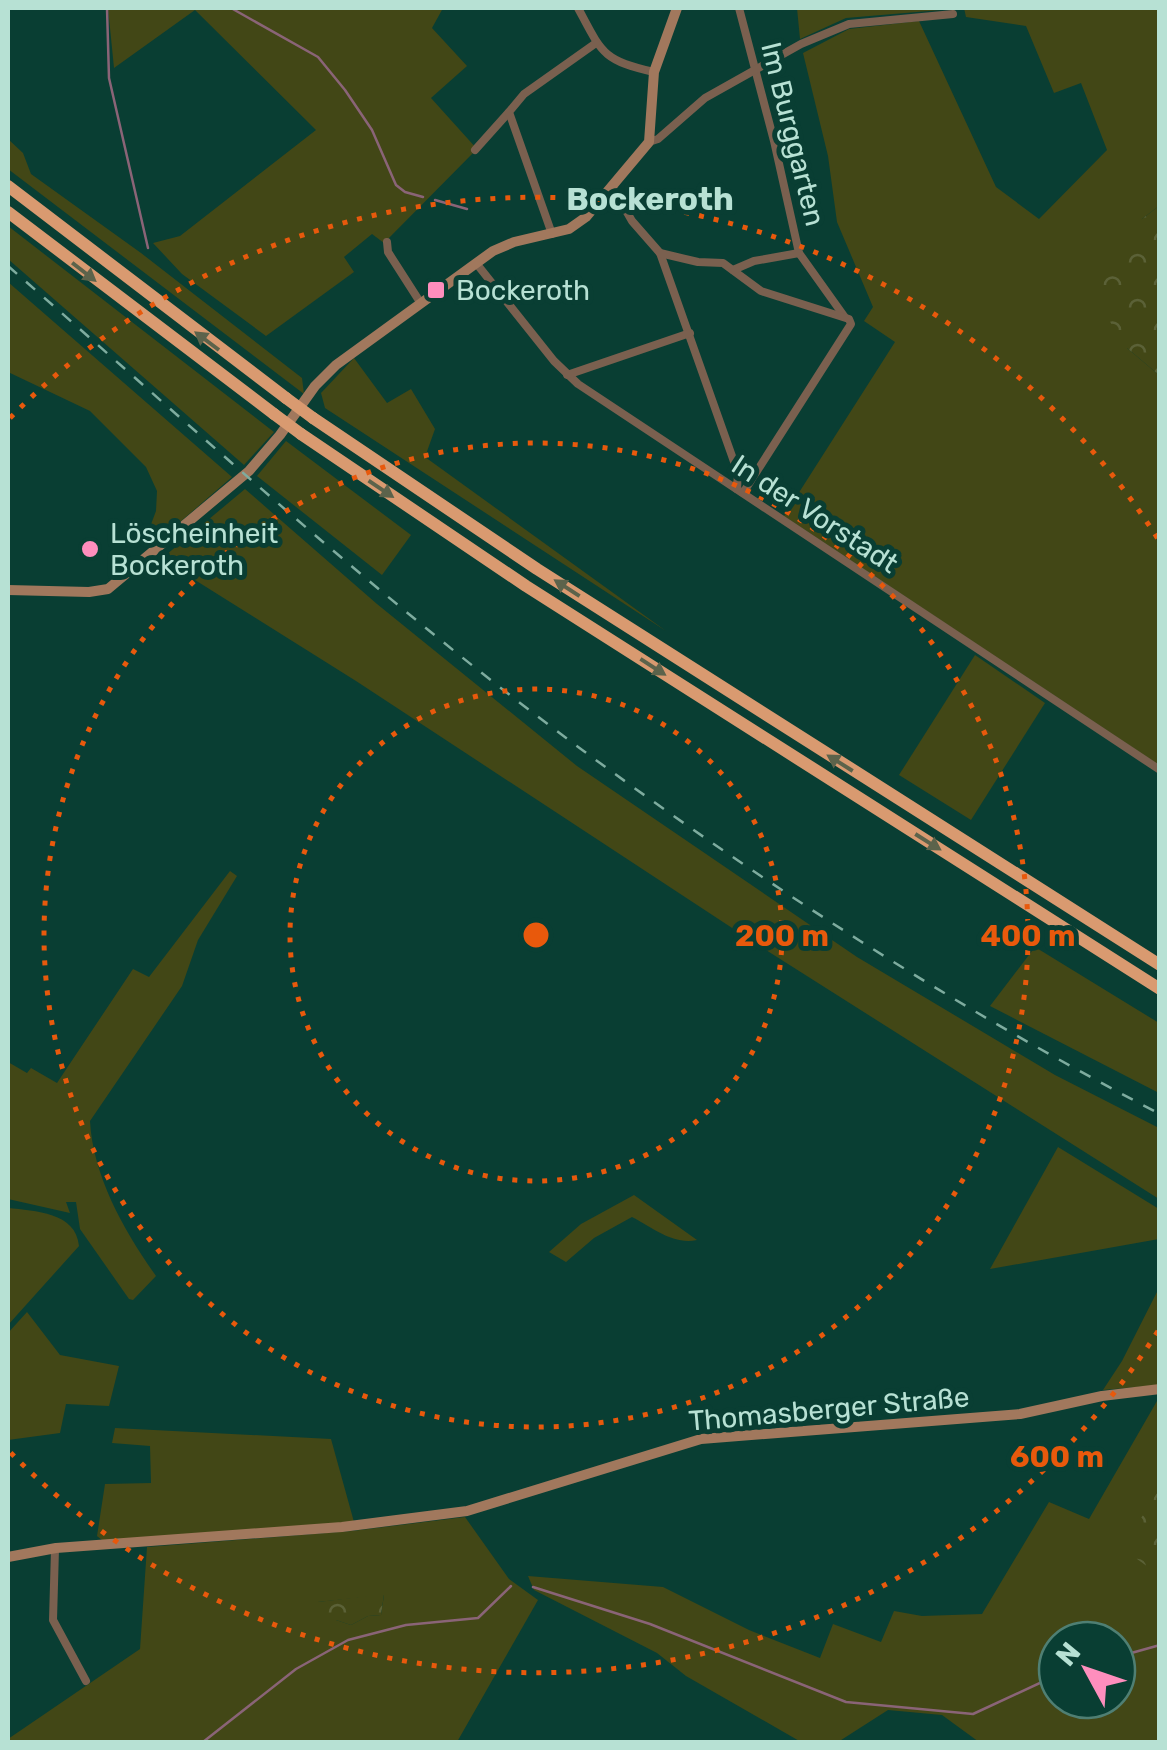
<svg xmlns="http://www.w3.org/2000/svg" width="1167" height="1750" font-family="Rubik,sans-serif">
  <defs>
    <pattern id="forest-crowns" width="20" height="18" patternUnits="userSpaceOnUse" patternTransform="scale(2.5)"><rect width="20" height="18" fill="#424716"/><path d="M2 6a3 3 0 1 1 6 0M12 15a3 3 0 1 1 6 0" fill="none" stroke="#5b6137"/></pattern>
  </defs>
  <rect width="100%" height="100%" fill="#093e33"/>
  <g fill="#424716" fill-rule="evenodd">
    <path d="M108,8H443L432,28L467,66L431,98L477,149L384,243L372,234L344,257L354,272L266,336L182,274L153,243L180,236L316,130L195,10L114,68Z"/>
    <path d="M797,8H1159V206L1142,219L1127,348L1159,375V765L784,516L895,342L864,321L873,307L837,222L828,156L803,53L849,29L919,21L996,187L1039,219L1107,150L1081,83L1054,93L1026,26L966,17L964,8L846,18L800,39Z"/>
    <path d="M8,139L23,153L31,174L141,253L302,378L304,394L8,169Z"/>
    <path d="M8,226L274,432L244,465L8,259Z"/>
    <path d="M8,282L232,477L158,541L152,535L150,527L156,511L157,491L146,467L90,411L8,372Z"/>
    <path d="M354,358L387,403L411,389L435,429L425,457L666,631L325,408L321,393Z"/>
    <path d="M286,441L411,535L382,575L257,476Z"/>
    <path d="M245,489L377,604L577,766L857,957L1055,1075L1159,1128V1199L758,945L356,681L179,570L166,555Z"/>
    <path d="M975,655L1045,703L971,820L899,775Z"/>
    <path d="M230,871L237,876L198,940L182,986L90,1121C93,1177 125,1232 156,1276L133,1300L129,1299L80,1229L76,1202H66L70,1213L8,1199V1062L27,1073L31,1068L57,1083L133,969L149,977Z"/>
    <path d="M1035,947L1159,1023V1093L990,1006Z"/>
    <path d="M1058,1147L1159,1209V1239L990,1269Z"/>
    <path d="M634,1195L697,1240C673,1245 653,1228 632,1217L594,1238L566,1262L549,1252L581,1224Z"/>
    <path d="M8,1208C35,1211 76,1212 79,1246L8,1325Z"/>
    <path d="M1159,1288V1385L1103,1390L1122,1361Z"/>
    <path d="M27,1312L60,1355L119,1366L109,1406L66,1404L60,1433L8,1440V1333Z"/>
    <path d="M1157,1401L1159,1742H979L942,1715L888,1710L838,1742H801L686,1676L657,1653L534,1590L528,1576L663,1587L749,1630L820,1658L833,1624L881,1642L894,1611L922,1616L982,1614L1049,1502L1089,1519ZM1057,1640H1117V1700H1057Z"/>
    <path d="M115,1428L331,1439L354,1522L103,1541L97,1536L105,1484L151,1483L150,1446L112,1443Z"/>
    <path d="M465,1517L509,1579L538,1600L457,1742H8V1739L140,1649L147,1547L352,1531ZM384,1595L381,1615L368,1616L351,1625L336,1620L318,1602Z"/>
  </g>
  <g fill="url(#forest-crowns)">
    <path d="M1159,206V375L1127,348L1085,283L1142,219Z"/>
    <path d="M1157,1493L1160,1495L1159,1575L1122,1548Z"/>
    <path d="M384,1594L381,1615L368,1616L351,1625L336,1620L319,1627L318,1602Z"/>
  </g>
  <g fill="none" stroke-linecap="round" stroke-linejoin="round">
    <g stroke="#8a6477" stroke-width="2.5">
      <path d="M107,8L109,78L148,248"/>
      <path d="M231,8L318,57L345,90L372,130L396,185L405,192L423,197"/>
      <path d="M435,200L467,209"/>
      <path d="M533,1587L650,1624L846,1702L973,1714L1057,1675"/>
      <path d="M1117,1657L1160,1645"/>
      <path d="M203,1742L296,1669L348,1640L406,1625L478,1618L511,1586"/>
    </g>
    <g stroke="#7a604f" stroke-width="8">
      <path d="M578,8C602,53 602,60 654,72"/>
      <path d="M739,8L774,141L799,253L844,316"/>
      <path d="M649,142L658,139L705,98L801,44L849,24L953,14"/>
      <path d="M475,150L509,112"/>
      <path d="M613,188L632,221L660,253L738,473L737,489"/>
      <path d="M552,234L509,112L524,94L596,43"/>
      <path d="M387,242L388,252L420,302"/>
      <path d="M660,253L698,262L723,263L761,291L849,319L851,324L743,493"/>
      <path d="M476,263L554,361L578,384L1160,770"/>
      <path d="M733,270L754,261L799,253"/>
      <path d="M567,375L690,333"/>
      <path d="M55,1549L53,1620L86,1681"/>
    </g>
    <g stroke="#a1785d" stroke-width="10">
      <path d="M8,590L89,592L108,589L249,471L280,435L315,386L336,365L493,251L514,242L569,229L586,217L649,142L654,72L677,8"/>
      <path d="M8,1557L56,1548L342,1527L467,1511L701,1439L1020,1414L1102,1396L1160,1389"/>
    </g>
    <g stroke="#d99a70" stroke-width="12">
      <path d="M8,186L286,398"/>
      <path d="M8,212L274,414"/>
      <path d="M313,418L537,569L1160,965"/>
      <path d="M301,434L526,586L1160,989"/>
    </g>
    <path stroke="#7eac9f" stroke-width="2.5" stroke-dasharray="12 12" stroke-linecap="butt" d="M8,266C197,431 383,603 585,752C768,887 958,1009 1160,1114"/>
    <g stroke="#d99a70" stroke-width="12">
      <path d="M286,398L313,418"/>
      <path d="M274,414L301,434"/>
    </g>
  </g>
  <defs><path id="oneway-solid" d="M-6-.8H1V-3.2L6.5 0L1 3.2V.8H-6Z" transform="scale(2.5)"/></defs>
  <g fill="#5c634b">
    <use href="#oneway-solid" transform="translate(84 272) rotate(38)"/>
    <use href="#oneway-solid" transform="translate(207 341) rotate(-143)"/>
    <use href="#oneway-solid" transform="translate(381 489) rotate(34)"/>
    <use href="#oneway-solid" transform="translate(567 588) rotate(-147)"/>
    <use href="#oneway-solid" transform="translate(653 667) rotate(33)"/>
    <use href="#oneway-solid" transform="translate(840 763) rotate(-148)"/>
    <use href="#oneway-solid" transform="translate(928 842) rotate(32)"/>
  </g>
  <g fill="none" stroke="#e8590c" stroke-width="5" stroke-dasharray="5 10">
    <circle cx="536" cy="935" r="246"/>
    <circle cx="536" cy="935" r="492"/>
    <path d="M1158 1331A737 737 0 0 1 10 1452M10 418A737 737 0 0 1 1158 539"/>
  </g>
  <g fill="#fe8ebd" stroke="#093e33" stroke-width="4">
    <rect x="426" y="280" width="20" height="20" rx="5"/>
    <circle cx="90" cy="549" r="10"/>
  </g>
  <g text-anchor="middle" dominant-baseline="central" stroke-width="10" stroke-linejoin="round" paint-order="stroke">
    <g font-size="28" fill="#b7e1d4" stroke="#093e33">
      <text transform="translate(793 134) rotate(76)">Im Burggarten</text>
      <text transform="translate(815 514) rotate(33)">In der Vorstadt</text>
      <text transform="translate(829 1409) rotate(-5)">Thomasberger Straße</text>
    </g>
    <g font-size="28" fill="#b7e1d4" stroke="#093e33" text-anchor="start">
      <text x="456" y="290">Bockeroth</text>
      <text x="110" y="533">Löscheinheit<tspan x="110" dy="32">Bockeroth</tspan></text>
    </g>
    <g font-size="32" font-weight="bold" fill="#b7e1d4" stroke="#093e33">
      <text x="650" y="199">Bockeroth</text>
    </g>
  </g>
  <circle cx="536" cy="935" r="15" fill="#e8590c" stroke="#093e33" stroke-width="5"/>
  <g font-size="30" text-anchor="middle" font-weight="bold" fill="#e8590c" stroke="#093e33" stroke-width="10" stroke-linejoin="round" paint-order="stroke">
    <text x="782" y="946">200 m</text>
    <text x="1028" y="946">400 m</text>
    <text x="1057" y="1467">600 m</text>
  </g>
  <rect width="1167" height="1750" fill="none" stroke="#b7e1d4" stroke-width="20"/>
  <g transform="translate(1087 1670) rotate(310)"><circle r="48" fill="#093e33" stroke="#4f7f73" stroke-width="2.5"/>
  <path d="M0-8L18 38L0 25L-18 38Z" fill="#fe8ebd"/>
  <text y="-15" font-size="28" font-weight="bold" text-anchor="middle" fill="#b7e1d4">N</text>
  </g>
</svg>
